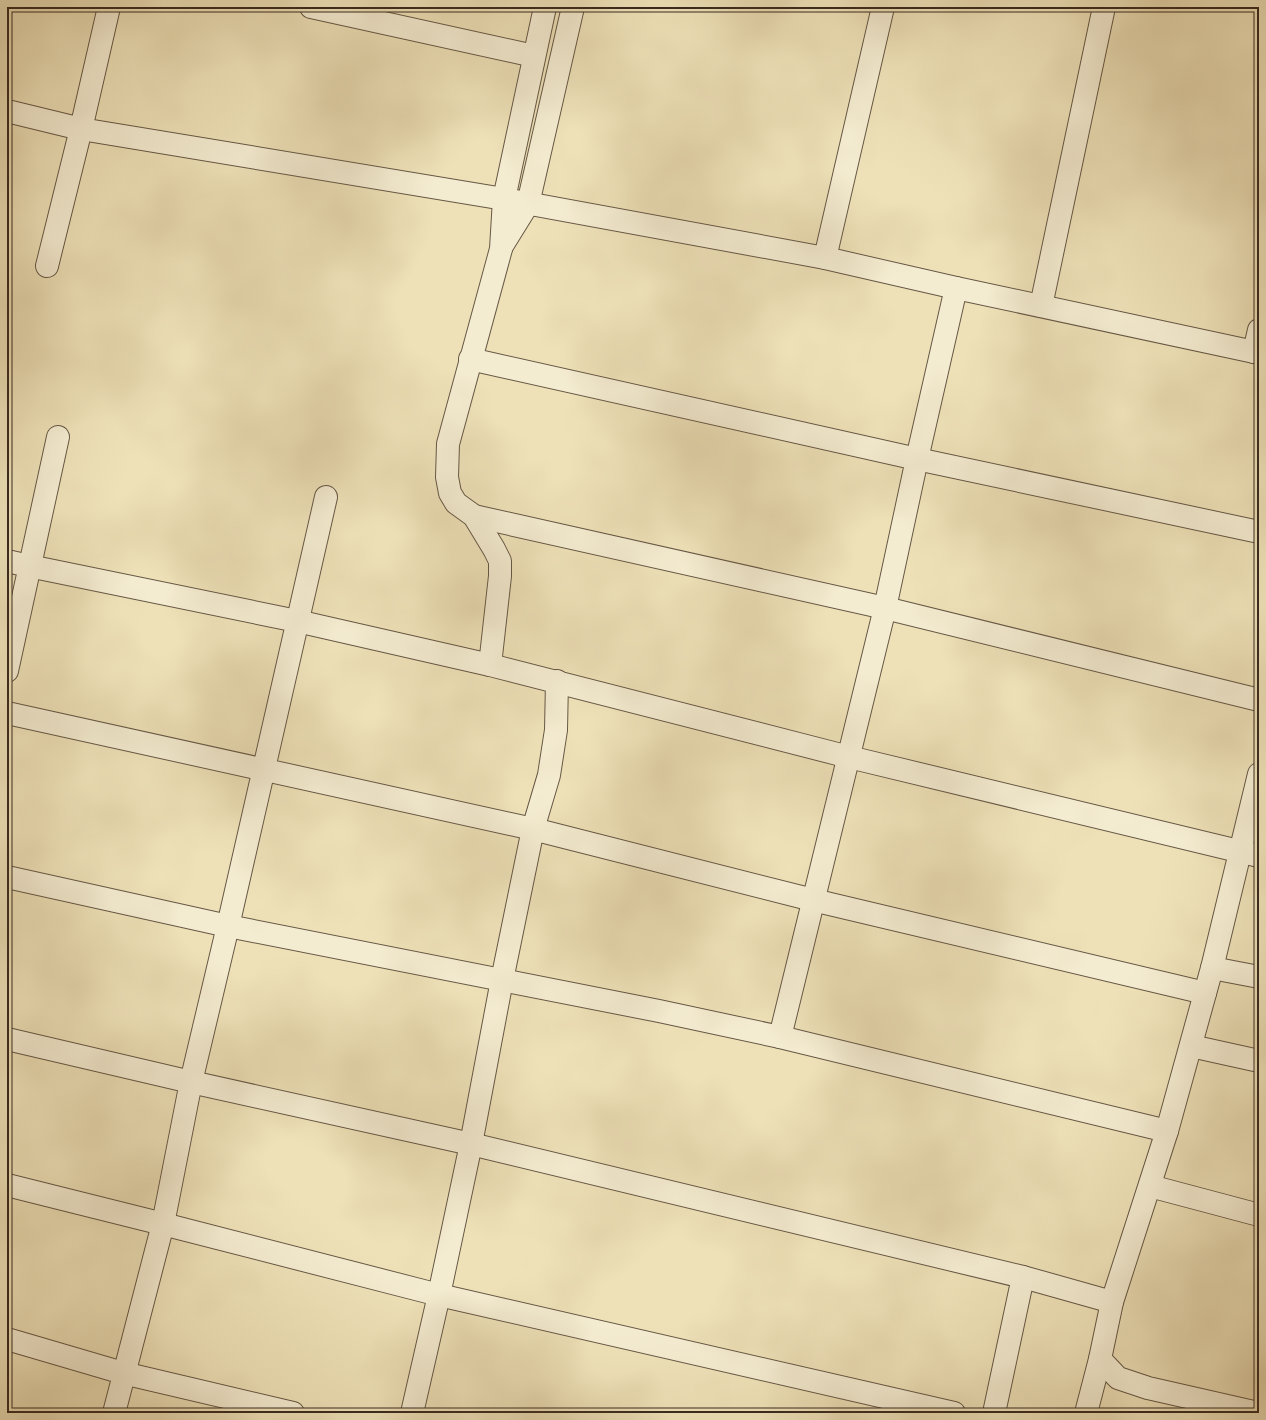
<svg xmlns="http://www.w3.org/2000/svg" width="1266" height="1420" font-family="'IM FELL Double Pica',serif">
  <rect width="100%" height="100%" fill="#eee1b8"/>
  <filter id="stains"><feTurbulence type="fractalNoise" baseFrequency=".005" numOctaves="4"/><feColorMatrix values="0 0 0 0 .2 0 0 0 0 .09 0 0 0 0 .02 0 0 0 .5 -.17"/></filter>
  <radialGradient id="worn" r=".72"><stop offset=".6" stop-color="#630" stop-opacity="0"/><stop offset="1" stop-color="#630" stop-opacity=".3"/></radialGradient>
  <g fill="none" stroke-linecap="round" stroke-linejoin="round">
    <g stroke="#665845" stroke-width="24">
      <g id="minor">
        <path d="M311,7L534,56"/>
        <path d="M7,111L81,129L504,199L825,258L956,288L1259,353"/>
        <path d="M502,246L528,204L573,7"/>
        <path d="M825,258L883,7"/>
        <path d="M47,266L81,129L109,7"/>
        <path d="M1041,306L1104,7"/>
        <path d="M1254,352L1259,330"/>
        <path d="M470,359L917,459L1259,532"/>
        <path d="M474,516L885,608L1259,700"/>
        <path d="M7,561L29,566L297,621L490,665L849,757L1259,856"/>
        <path d="M490,665L500,576V561L494,549L474,516L456,503L450,493L447,477L448,444L501,249L504,199L545,7"/>
        <path d="M7,671L58,437"/>
        <path d="M7,713L533,829L813,900L1205,993"/>
        <path d="M7,877L228,926L659,1011L780,1037L1167,1131"/>
        <path d="M1212,968L1259,977"/>
        <path d="M780,1037L885,608L917,459L956,288"/>
        <path d="M7,1039L191,1082L471,1144L1023,1277L1112,1302"/>
        <path d="M1191,1046L1259,1061"/>
        <path d="M7,1185L163,1224L439,1295L954,1413"/>
        <path d="M1150,1186L1259,1215"/>
        <path d="M7,1339L123,1373L293,1413"/>
        <path d="M1100,1359L1118,1378L1148,1388L1258,1413"/>
        <path d="M114,1413L163,1224L191,1082L228,926L326,497"/>
        <path d="M412,1413L439,1295L471,1144L502,980L533,829L549,775L556,730L557,681"/>
        <path d="M994,1413L1023,1277"/>
        <path d="M1086,1413L1100,1359L1112,1302L1167,1131L1212,968L1259,774"/>
      </g>
    </g>
    <use href="#minor" stroke="#f4ecd1" stroke-width="22"/>
  </g>
  <rect width="1266" height="1420" fill="none" stroke="#eee1b8" stroke-width="24"/>
  <rect x="8" y="8" width="1250" height="1404" fill="none" stroke="#382a1f" stroke-width="2"/>
  <rect x="12" y="12" width="1242" height="1396" fill="none" stroke="#382a1f"/>
  <rect width="100%" height="100%" filter="url(#stains)"/>
  <rect width="100%" height="100%" fill="url(#worn)"/>
</svg>
